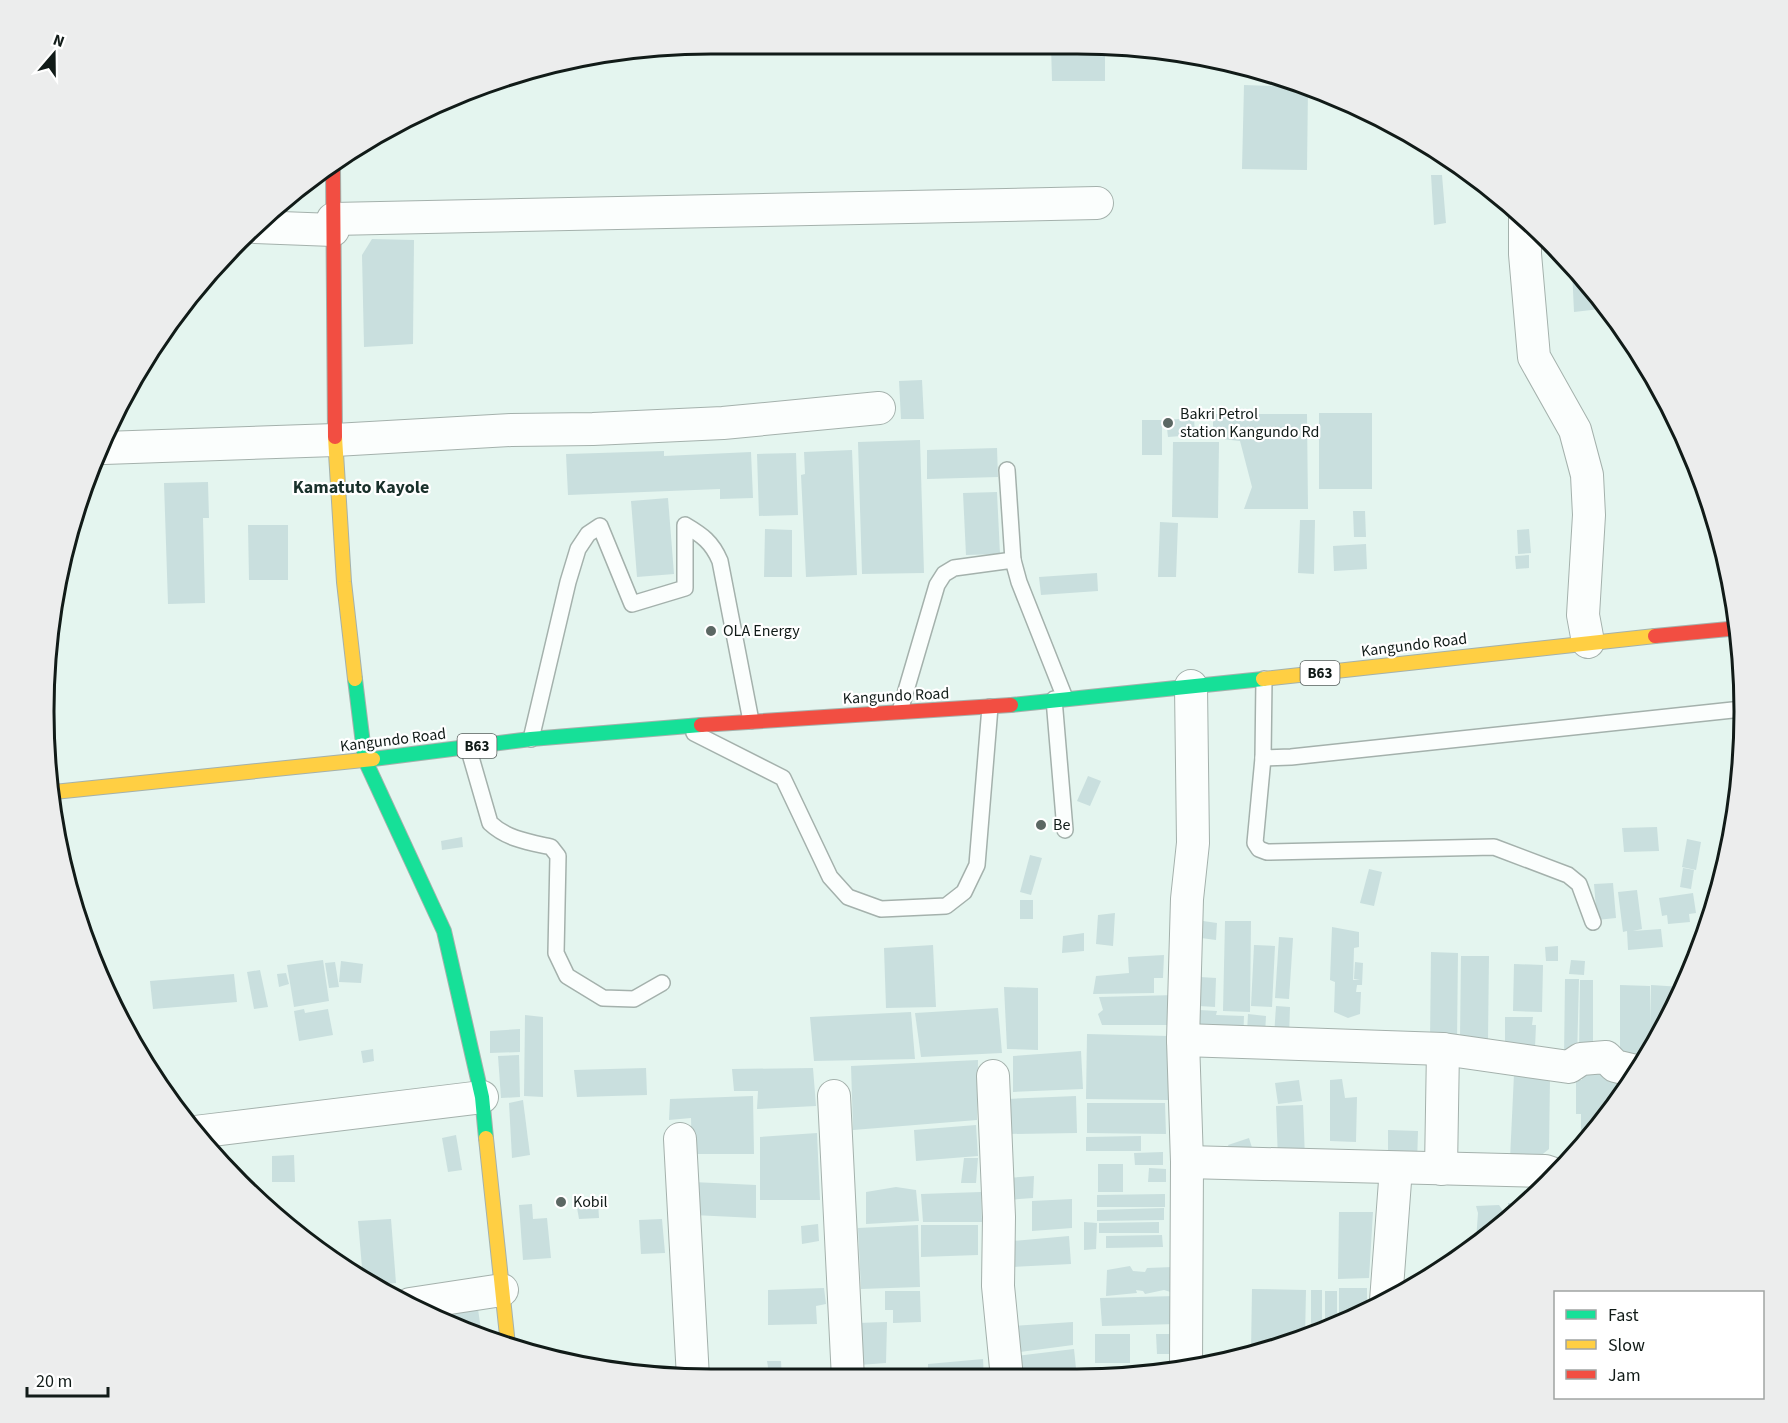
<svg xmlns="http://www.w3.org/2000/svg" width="1788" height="1423" font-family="'Source Sans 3',sans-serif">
  <rect width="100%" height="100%" fill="#e4f5ef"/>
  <g fill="#c9dfde">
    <path d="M1051,45H1105V81H1052Z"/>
    <path d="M1244,85L1308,87L1307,170L1242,169Z"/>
    <path d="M1431,175H1442L1446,223L1434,225Z"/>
    <path d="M372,239L414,240L413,344L364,347L362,255Z"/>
    <path d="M1572,269L1606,305L1611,311L1603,315L1600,309L1574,312Z"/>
    <path d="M922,380L924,419H901L899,381Z"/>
    <rect x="1319" y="413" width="53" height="76"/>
    <path d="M1213,414H1307L1308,509H1244L1252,487L1240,441L1213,438Z"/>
    <path d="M1194,418L1195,435L1168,437L1166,420Z"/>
    <rect x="1142" y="420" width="20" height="35"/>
    <path d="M920,440L924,573L862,574L858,442Z"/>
    <path d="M1173,442H1219L1218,518L1172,517Z"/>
    <path d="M997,448L998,477L927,479V450Z"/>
    <path d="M852,450L857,575L806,577L801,475L805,474L804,452Z"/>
    <path d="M664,451V456L751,452L753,498L720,499V489L568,495L566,454Z"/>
    <path d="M796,453L798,515L759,516L757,454Z"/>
    <path d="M208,482L209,518H203L205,603L168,604L164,483Z"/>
    <path d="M997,492L1000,554L966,555L963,493Z"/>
    <path d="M668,498L674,574L637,577L631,501Z"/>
    <path d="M1353,511H1365L1366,537H1354Z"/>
    <path d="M1300,520H1315L1314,574L1298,573Z"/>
    <path d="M1160,522L1178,523L1176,577H1158Z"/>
    <path d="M248,525H288V580H249Z"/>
    <path d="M765,529L792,530V577H764Z"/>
    <path d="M1529,529L1531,553L1518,554L1517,530Z"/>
    <path d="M1366,544L1367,569L1334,571L1333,546Z"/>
    <path d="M1529,555V568L1516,569L1515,556Z"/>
    <path d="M1097,573L1098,591L1041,595L1039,577Z"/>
    <path d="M1088,776L1101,781L1090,806L1077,801Z"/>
    <path d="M1657,827L1659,851L1624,852L1622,828Z"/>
    <path d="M462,837L463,847L442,850L441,841Z"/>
    <path d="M1687,839L1701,842L1696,870L1682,867Z"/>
    <path d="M1030,855L1042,858L1031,895L1020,892Z"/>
    <path d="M1683,868L1694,870L1691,889L1680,887Z"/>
    <path d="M1369,869L1382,872L1374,906L1360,903Z"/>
    <path d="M1613,883L1616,918L1597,920L1594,884Z"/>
    <path d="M1637,890L1642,929L1633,931L1661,929L1663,947L1628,950L1627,931L1623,932L1618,892Z"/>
    <path d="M1693,893L1696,913L1689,914L1690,922L1668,924L1667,915L1662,916L1659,898Z"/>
    <rect x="1020" y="900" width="13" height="19"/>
    <path d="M1115,913L1113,946L1096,944L1098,915Z"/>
    <path d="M1203,921L1217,923L1216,940L1201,938Z"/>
    <path d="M1225,921H1251L1250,1012L1223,1011Z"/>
    <path d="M1332,927L1359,932V947L1354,948L1353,984V980H1360L1354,979L1355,962L1363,963L1362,985H1357L1356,992H1361L1360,1014L1348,1018L1334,1012L1335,982L1330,980Z"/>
    <path d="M1084,933V951L1062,953L1063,936Z"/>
    <path d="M1279,937L1293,938L1289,999L1275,998Z"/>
    <path d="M933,945L936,1007L886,1008L884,948Z"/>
    <path d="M1254,945L1275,946L1272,1007L1251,1006Z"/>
    <path d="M1558,946V961H1546L1545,947Z"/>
    <path d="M1431,952L1458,953L1457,1042H1430Z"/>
    <path d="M1164,955L1163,978H1154V993L1093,994L1096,976L1129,973L1128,957Z"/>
    <path d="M1461,956H1489L1488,1040L1460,1039Z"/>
    <path d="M323,960L329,1001L294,1007L287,965Z"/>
    <path d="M1571,960L1585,961L1584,975L1569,974Z"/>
    <path d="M341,961L363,964L361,983L339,982Z"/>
    <path d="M335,962L339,987L329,988L325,963Z"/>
    <path d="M1514,964L1543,965L1542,1012L1513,1011Z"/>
    <path d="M260,970L268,1007L254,1009L247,972Z"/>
    <path d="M286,973L289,984L279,987L277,974Z"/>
    <path d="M234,974L237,1002L153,1009L150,981Z"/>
    <path d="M1200,977L1216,978L1215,1007L1199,1006Z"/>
    <path d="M1565,979H1579L1577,1059H1564Z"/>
    <path d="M1580,980H1593V1056L1579,1055Z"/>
    <path d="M1620,985L1650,986V1028L1651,985L1682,987L1675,1007L1641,1062H1620Z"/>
    <path d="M1004,987L1038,988V1050L1007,1049Z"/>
    <path d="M1176,995L1177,1025H1102L1098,1014L1103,1010L1099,997Z"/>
    <path d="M1276,1006L1290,1007L1289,1037L1274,1036Z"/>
    <path d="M998,1008L1002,1053L921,1057L915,1013Z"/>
    <path d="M304,1009L305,1013L328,1009L333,1035L299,1041L294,1011Z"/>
    <path d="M1199,1010L1217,1011L1216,1015L1244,1016L1243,1042L1197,1039Z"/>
    <path d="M911,1012L915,1059L814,1061L810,1017Z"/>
    <path d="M1248,1014L1266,1016L1265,1035L1247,1033Z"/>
    <path d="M525,1015L543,1017V1097L524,1096Z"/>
    <path d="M1505,1017H1533L1532,1025H1536L1535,1048L1505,1047Z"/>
    <path d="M520,1029V1052L490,1053V1031Z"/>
    <path d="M1087,1034L1169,1036V1100L1086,1099Z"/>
    <path d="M373,1049L374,1061L363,1063L361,1051Z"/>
    <path d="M1081,1051L1083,1089L1013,1092V1056Z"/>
    <path d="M519,1055L520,1097L501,1098L498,1056Z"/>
    <path d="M978,1060L977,1120L853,1130L851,1066Z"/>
    <path d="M1612,1065V1082H1619V1098L1606,1118L1574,1153V1140H1581V1114H1576V1080H1582V1073Z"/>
    <path d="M646,1068L647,1095L577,1097L574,1070Z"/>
    <path d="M813,1068L816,1106L757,1109L758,1091H734L732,1069Z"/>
    <path d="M1514,1074L1550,1078L1549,1149L1534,1161L1510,1159Z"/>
    <path d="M1342,1079L1345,1098L1357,1097L1356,1142L1330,1141V1080Z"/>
    <path d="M1299,1080L1302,1101L1278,1104L1275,1083Z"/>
    <path d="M753,1096L754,1154H692L691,1118L669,1120L670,1099Z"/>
    <path d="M1076,1096L1077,1133L1008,1134L1007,1099Z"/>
    <path d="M523,1100L530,1155L512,1158L509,1103Z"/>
    <path d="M1087,1103H1165L1166,1134L1087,1133Z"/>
    <path d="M1303,1105L1305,1159L1278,1160L1276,1106Z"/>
    <path d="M976,1125L978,1156L916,1161L914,1130Z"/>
    <path d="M1388,1130L1418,1131L1417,1163L1388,1160Z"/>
    <path d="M817,1133L820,1200H760V1137Z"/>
    <path d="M456,1135L462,1170L448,1172L442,1138Z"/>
    <path d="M1141,1136V1151H1086V1137Z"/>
    <path d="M1249,1138L1254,1154L1232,1155L1228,1145Z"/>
    <path d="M1163,1152V1165H1135L1134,1153Z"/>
    <path d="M294,1155L295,1182H272V1156Z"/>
    <path d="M964,1158H978L976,1183H961Z"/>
    <rect x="1098" y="1164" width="25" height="28"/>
    <path d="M1149,1168L1166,1169V1182H1148Z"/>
    <path d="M1034,1176L1033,1198L1008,1200L1006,1178Z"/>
    <path d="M693,1182L756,1185V1218L693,1215Z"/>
    <path d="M896,1187L916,1190L919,1221L866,1224V1192Z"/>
    <path d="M981,1192L982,1222H923L921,1194Z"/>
    <path d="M1165,1194V1207H1097V1195Z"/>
    <path d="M1072,1199V1228L1032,1231V1201Z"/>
    <path d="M576,1202H598L599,1218L579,1219Z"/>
    <path d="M1508,1203L1526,1204L1508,1220Z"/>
    <path d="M532,1204L533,1219L547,1218L551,1258L523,1260L519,1205Z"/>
    <path d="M1499,1205L1503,1211V1224L1479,1241H1476L1478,1213L1476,1206Z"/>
    <path d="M1164,1208V1220L1097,1221V1210Z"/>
    <path d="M1339,1212H1373L1369,1278L1338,1279Z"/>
    <path d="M391,1219L396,1283L374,1285L363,1279L358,1221Z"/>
    <path d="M662,1219L665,1253L641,1254L639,1220Z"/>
    <path d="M1084,1222L1097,1223L1096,1249L1084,1250Z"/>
    <path d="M1159,1222V1233H1099V1223Z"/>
    <path d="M818,1224L819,1241L802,1244L801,1226Z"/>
    <path d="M918,1225L920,1287L861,1289L858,1228Z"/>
    <path d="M921,1225H978V1255L921,1257Z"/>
    <path d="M1162,1235L1163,1247L1106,1248V1236Z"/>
    <path d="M1069,1236L1071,1264L1011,1267L1012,1241Z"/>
    <path d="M1130,1266L1133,1271L1145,1272L1147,1268L1173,1267L1177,1294L1164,1290L1145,1294L1143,1291L1136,1290L1137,1293L1106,1296L1107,1270Z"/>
    <path d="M824,1288L826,1304L816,1306L817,1324L768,1325V1290Z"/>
    <path d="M1339,1288H1367V1310L1339,1321Z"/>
    <path d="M1252,1289L1306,1290L1305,1338L1291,1344L1251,1352Z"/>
    <path d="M1311,1290H1322V1330L1311,1335Z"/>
    <path d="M885,1291H920L921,1322L893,1323V1310H885Z"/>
    <path d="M1325,1291H1337V1323L1325,1329Z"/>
    <path d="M1176,1296L1177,1324L1102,1326L1100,1298Z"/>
    <path d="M477,1302L482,1337L456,1329L423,1311Z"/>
    <path d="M887,1322L886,1363L859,1365L857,1323Z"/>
    <path d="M1073,1322V1345L1012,1353V1326Z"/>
    <rect x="1095" y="1334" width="35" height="29"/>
    <path d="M1156,1334H1173V1354H1157Z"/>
    <path d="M1074,1349L1077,1378H1014L1015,1356Z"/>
    <path d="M983,1359L984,1379H928V1364Z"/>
    <path d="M767,1361H781L782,1379H770Z"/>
  </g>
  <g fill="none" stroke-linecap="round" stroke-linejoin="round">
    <g stroke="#a4b1ac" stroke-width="18">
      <g id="lane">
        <path d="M1007,470L1013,560"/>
        <path d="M1264,679L1263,758L1291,757L1742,709"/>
        <path d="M1054,699L1065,830"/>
        <path d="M900,711L937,585L944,574L954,568L1013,560L1019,582L1065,698"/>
        <path d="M694,733L783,778L830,877L848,897L881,909L946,906L964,892L977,865L990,707"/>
        <path d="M531,739L568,582L578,549L588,534L600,526L632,604L685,588V525C702,535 712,542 720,561L751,721"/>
        <path d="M468,747L490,823C507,839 528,842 551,847L558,856L556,953L567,976L603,998L634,999L662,983"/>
        <path d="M1263,758L1255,843L1259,849L1267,852L1494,847L1568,875L1579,884L1593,922"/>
      </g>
    </g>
    <g stroke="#a4b1ac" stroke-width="34">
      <g id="street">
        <path d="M1525,217V254L1534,357L1575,430L1587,475L1589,515L1583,615L1588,642"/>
        <path d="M333,219L1097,203"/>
        <path d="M255,227L333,230"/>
        <path d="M104,448L335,440L511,430L593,429L723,423L879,408"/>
        <path d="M1183,1040L1443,1049L1569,1067L1581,1059L1606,1057L1615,1066L1636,1071"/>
        <path d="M993,1076L999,1217L998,1286L1007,1378"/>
        <path d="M834,1096L848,1379"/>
        <path d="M195,1132L482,1097"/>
        <path d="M680,1139L693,1378"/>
        <path d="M1187,1162L1545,1171L1554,1174"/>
        <path d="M1441,1169L1443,1049"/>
        <path d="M1386,1301L1396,1168"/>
        <path d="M410,1304L502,1290"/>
        <path d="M1186,1365L1187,1162L1183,1040L1187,899L1193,843L1191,686"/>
      </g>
    </g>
    <g stroke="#a4b1ac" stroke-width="16">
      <g id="fast">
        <path d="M355,679L365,760L444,931L482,1097L486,1138"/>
        <path d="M1011,705L1263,679"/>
        <path d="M373,759L531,739L701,725"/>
      </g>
    </g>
    <g stroke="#a4b1ac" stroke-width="16">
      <g id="slow">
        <path d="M335,437L344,582L355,679"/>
        <path d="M1263,679L1655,636"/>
        <path d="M54,792L373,759"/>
        <path d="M486,1138L508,1345"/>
      </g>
    </g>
    <g stroke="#a4b1ac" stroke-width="16">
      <g id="jam">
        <path d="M333,167L335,437"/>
        <path d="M1655,636L1739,628"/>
        <path d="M701,725L1011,705"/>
      </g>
    </g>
    <use href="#lane" stroke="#fbfefd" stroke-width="15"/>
    <use href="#street" stroke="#fbfefd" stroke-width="32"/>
    <use href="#fast" stroke="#16e098" stroke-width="14"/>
    <use href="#slow" stroke="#ffcf43" stroke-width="14"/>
    <use href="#jam" stroke="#f24e42" stroke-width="14"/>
  </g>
  <g fill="#5b6763" stroke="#fff" stroke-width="2">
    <circle cx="1168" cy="423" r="6"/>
    <circle cx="711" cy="631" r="6"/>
    <circle cx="1041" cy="825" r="6"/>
    <circle cx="561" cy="1202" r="6"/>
  </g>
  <g text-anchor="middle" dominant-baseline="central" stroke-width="4.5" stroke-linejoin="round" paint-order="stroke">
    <g fill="#fff" stroke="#585f5d" stroke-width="1.5">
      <rect x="1300.5" y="661" width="39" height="24" rx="4.5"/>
      <rect x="457.5" y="734" width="39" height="24" rx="4.5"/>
    </g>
    <g font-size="15" font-weight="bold" fill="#111b18">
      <text x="1320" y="673">B63</text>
      <text x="477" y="746">B63</text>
    </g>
    <g font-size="16" fill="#111b18" stroke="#fff" text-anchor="start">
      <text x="1180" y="414">Bakri Petrol<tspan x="1180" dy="18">station Kangundo Rd</tspan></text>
      <text x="723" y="631">OLA Energy</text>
      <text x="1053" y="825">Be</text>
      <text x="573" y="1202">Kobil</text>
    </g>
    <g font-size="16" fill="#111b18" stroke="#fff">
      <text transform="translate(1414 645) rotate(-7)">Kangundo Road</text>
      <text transform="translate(896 696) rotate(-3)">Kangundo Road</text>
      <text transform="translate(393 740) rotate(-7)">Kangundo Road</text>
    </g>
    <g font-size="18" font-weight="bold" fill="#19312b" stroke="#fff">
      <text x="361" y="487">Kamatuto Kayole</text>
    </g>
  </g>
  <path d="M0 0H1788V1423H0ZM711 54H1077A657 657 0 0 1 1734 711V712A657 657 0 0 1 1077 1369H711A657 657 0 0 1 54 712V711A657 657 0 0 1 711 54Z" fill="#eceded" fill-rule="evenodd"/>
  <path fill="none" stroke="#111b18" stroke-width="3" d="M711 54H1077A657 657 0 0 1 1734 711V712A657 657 0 0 1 1077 1369H711A657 657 0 0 1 54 712V711A657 657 0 0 1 711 54Z"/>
  <rect x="1554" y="1291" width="210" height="108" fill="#ffffff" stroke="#a0a4a3" stroke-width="1.5"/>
  <rect x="1566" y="1310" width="30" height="9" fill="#16e098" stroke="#a0a4a3" stroke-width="1.5"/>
  <text x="1608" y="1321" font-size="18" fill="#111b18">Fast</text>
  <rect x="1566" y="1340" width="30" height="9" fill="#ffcf43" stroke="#a0a4a3" stroke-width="1.5"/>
  <text x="1608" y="1351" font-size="18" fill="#111b18">Slow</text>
  <rect x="1566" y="1370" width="30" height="9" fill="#f24e42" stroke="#a0a4a3" stroke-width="1.5"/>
  <text x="1608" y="1381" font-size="18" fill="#111b18">Jam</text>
  <g transform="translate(54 54) rotate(20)" stroke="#ffffff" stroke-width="4.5" paint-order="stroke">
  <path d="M0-4.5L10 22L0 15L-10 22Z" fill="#111b18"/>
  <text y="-9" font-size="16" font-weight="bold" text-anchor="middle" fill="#111b18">N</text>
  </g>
  <path d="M27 1387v9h81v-9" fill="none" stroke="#111b18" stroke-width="3"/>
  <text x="36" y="1387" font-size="18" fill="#111b18" stroke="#ffffff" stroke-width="4.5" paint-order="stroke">20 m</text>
</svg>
